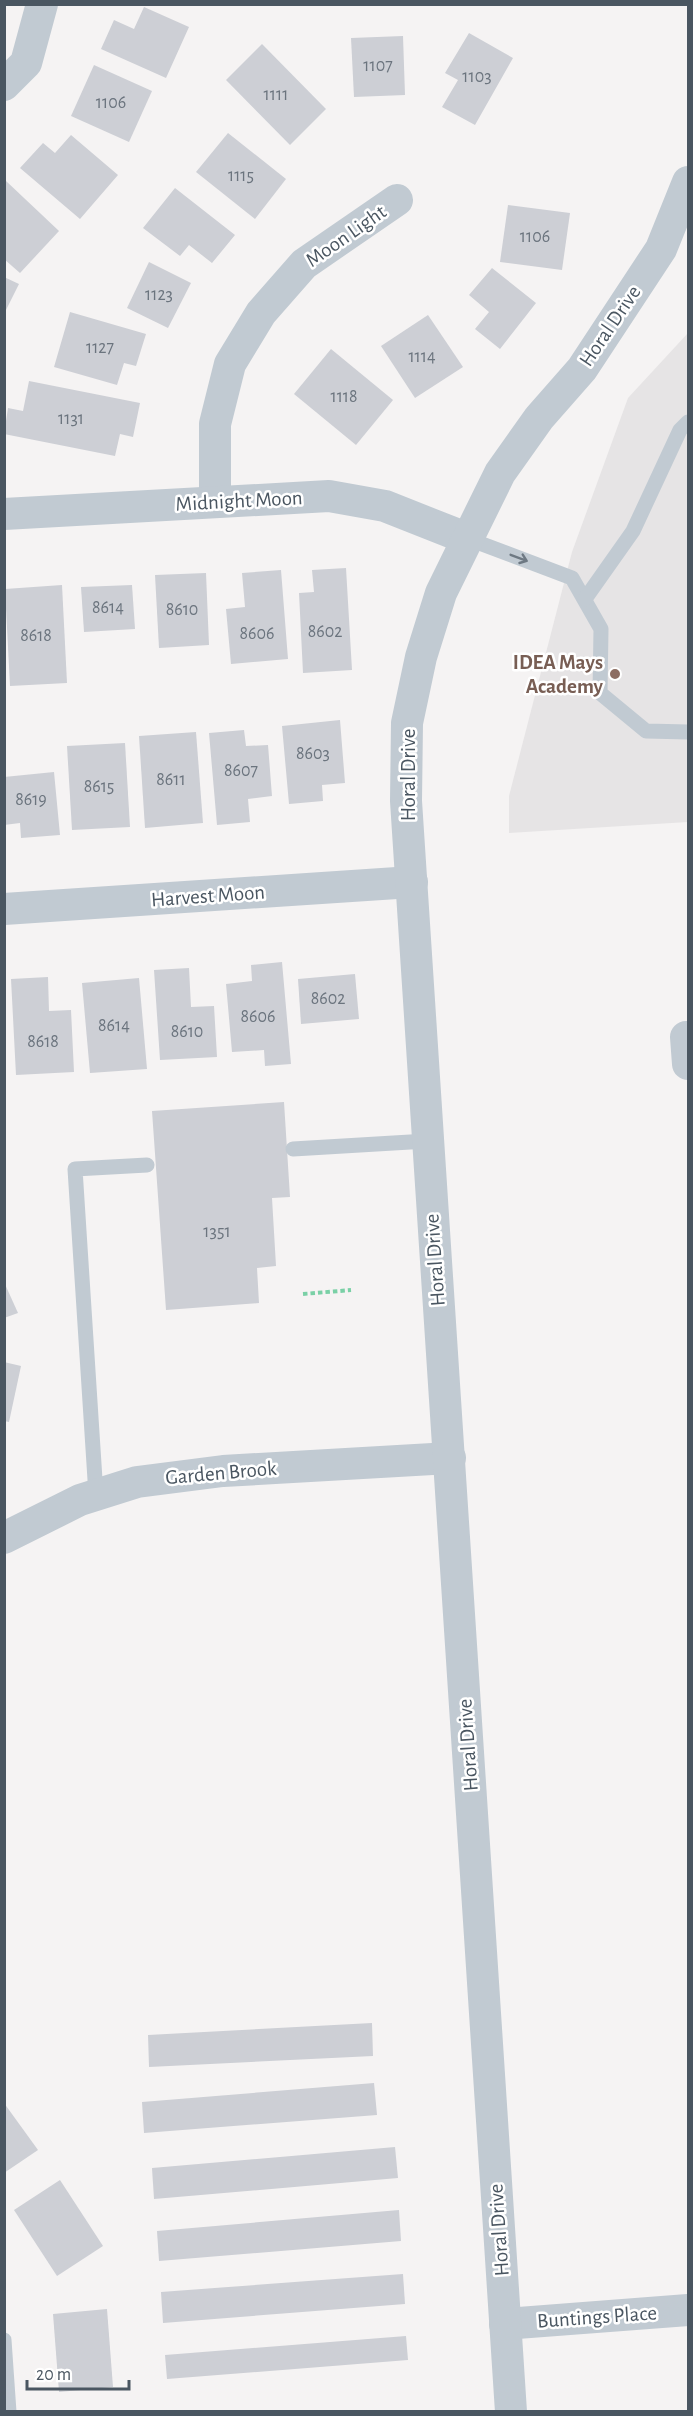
<svg xmlns="http://www.w3.org/2000/svg" width="693" height="2416" font-family="'Alegreya Sans',sans-serif">
  <rect width="100%" height="100%" fill="#f5f3f3"/>
  <path fill="#e6e4e5" d="M688,333V822L509,833V796L572,552L628,398Z"/>
  <g fill="#cdcfd5">
    <path d="M144,7L189,27L166,78L101,49L114,20L134,29Z"/>
    <path d="M469,33L513,58L475,125L442,107L458,80L445,73Z"/>
    <path d="M403,36L405,95L354,97L351,38Z"/>
    <path d="M262,44L326,109L290,145L226,80Z"/>
    <path d="M94,65L152,91L129,142L71,116Z"/>
    <path d="M228,133L286,179L255,219L196,172Z"/>
    <path d="M71,135L118,175L80,219L20,168L43,143L55,153Z"/>
    <path d="M6,181L59,231L20,273L4,259Z"/>
    <path d="M175,188L235,235L212,263L189,245L180,256L143,228Z"/>
    <path d="M508,205L570,213L562,270L500,262Z"/>
    <path d="M149,262L191,283L168,328L127,308Z"/>
    <path d="M492,268L536,303L500,349L475,329L489,312L469,295Z"/>
    <path d="M4,277L19,284L4,314Z"/>
    <path d="M70,312L146,334L136,366L124,363L117,385L54,367Z"/>
    <path d="M428,315L463,367L415,398L381,346Z"/>
    <path d="M331,349L393,400L356,445L294,394Z"/>
    <path d="M29,381L140,403L133,437L120,434L115,456L4,434L8,408L23,411Z"/>
    <path d="M346,568L352,670L303,673L299,593L314,592L312,570Z"/>
    <path d="M281,570L288,659L231,664L226,609L245,607L242,573Z"/>
    <path d="M206,573L209,645L159,648L155,575Z"/>
    <path d="M62,585L67,683L10,686L5,589Z"/>
    <path d="M132,585L135,629L84,632L81,587Z"/>
    <path d="M340,720L345,783L322,785L323,801L289,804L282,726Z"/>
    <path d="M244,730L246,746L268,745L272,796L248,799L250,822L217,825L209,733Z"/>
    <path d="M196,732L203,823L145,828L139,736Z"/>
    <path d="M125,743L130,827L72,830L67,746Z"/>
    <path d="M54,772L60,835L21,838L20,823L4,825V777Z"/>
    <path d="M282,962L291,1064L265,1066L264,1050L232,1052L226,984L252,981L251,965Z"/>
    <path d="M189,968L191,1007L214,1006L217,1057L160,1060L154,970Z"/>
    <path d="M355,974L359,1019L301,1024L298,979Z"/>
    <path d="M48,977L49,1011L71,1010L74,1072L16,1075L11,979Z"/>
    <path d="M139,978L147,1069L90,1073L82,983Z"/>
    <path d="M284,1102L290,1197L272,1198L276,1266L257,1268L259,1303L166,1310L152,1111Z"/>
    <path d="M4,1282L18,1313L4,1318Z"/>
    <path d="M4,1362L21,1366L9,1422L4,1421Z"/>
    <path d="M372,2023L373,2056L149,2067L148,2035Z"/>
    <path d="M374,2083L377,2115L144,2133L142,2102Z"/>
    <path d="M4,2103L38,2150L4,2173Z"/>
    <path d="M395,2147L398,2178L154,2199L152,2168Z"/>
    <path d="M60,2180L103,2246L57,2276L14,2210Z"/>
    <path d="M399,2210L401,2241L159,2261L157,2231Z"/>
    <path d="M403,2274L405,2304L163,2323L161,2292Z"/>
    <path d="M107,2309L113,2387L59,2392L53,2314Z"/>
    <path d="M406,2336L408,2360L167,2379L165,2355Z"/>
  </g>
  <g fill="none" stroke-linecap="round" stroke-linejoin="round">
    <path stroke="#7ad0a6" stroke-width="4" stroke-dasharray="4.5 3" stroke-linecap="butt" d="M303,1294L351,1290"/>
    <g stroke="#c1cad2" stroke-width="15">
      <path d="M466,538L572,578L601,629L600,693L646,731L688,732"/>
      <path d="M585,599L633,531L680,430L688,422"/>
      <path d="M293,1149L427,1141"/>
      <path d="M96,1495L75,1169L147,1165"/>
      <path d="M4,2340L9,2412"/>
    </g>
    <g stroke="#c1cad2" stroke-width="32">
      <path d="M4,85L26,63L42,4"/>
      <path d="M215,501V424L230,364L261,313L304,264L397,200"/>
      <path d="M4,514L329,496L385,506L466,538"/>
      <path d="M4,909L412,882"/>
      <path d="M688,1037H686L688,1064"/>
      <path d="M4,1538L80,1500L137,1482L223,1471L450,1458"/>
      <path d="M505,2324L688,2310"/>
      <path d="M511,2412L406,801L407,723L421,657L441,593L500,473L539,418L582,369L661,249L688,182"/>
    </g>
  </g>
  <defs><path id="oneway-shaft" d="M-6 0H5M1.5-3L5.5 0L1.5 3" fill="none" stroke-width="1.6" stroke-linecap="round" stroke-linejoin="round" transform="scale(1.5)"/></defs>
  <use stroke="#6e7983" href="#oneway-shaft" transform="translate(519 558) rotate(21)"/>
  <circle fill="#8d6e63" stroke="#fff" stroke-width="2" cx="615" cy="674" r="6"/>
  <g text-anchor="middle" dominant-baseline="central" stroke-width="5" stroke-linejoin="round" paint-order="stroke">
    <g font-size="18" fill="#6b747e">
      <text x="378" y="66">1107</text>
      <text x="477" y="77">1103</text>
      <text x="276" y="95">1111</text>
      <text x="111" y="103">1106</text>
      <text x="241" y="176">1115</text>
      <text x="535" y="237">1106</text>
      <text x="159" y="295">1123</text>
      <text x="100" y="348">1127</text>
      <text x="422" y="357">1114</text>
      <text x="344" y="397">1118</text>
      <text x="71" y="419">1131</text>
      <text x="108" y="608">8614</text>
      <text x="182" y="610">8610</text>
      <text x="325" y="632">8602</text>
      <text x="257" y="634">8606</text>
      <text x="36" y="636">8618</text>
      <text x="313" y="754">8603</text>
      <text x="241" y="771">8607</text>
      <text x="171" y="780">8611</text>
      <text x="99" y="787">8615</text>
      <text x="31" y="800">8619</text>
      <text x="328" y="999">8602</text>
      <text x="258" y="1017">8606</text>
      <text x="114" y="1026">8614</text>
      <text x="187" y="1032">8610</text>
      <text x="43" y="1042">8618</text>
      <text x="217" y="1232">1351</text>
    </g>
    <g font-size="21" fill="#4a5661" stroke="#fff">
      <text transform="translate(346 236) rotate(-35)">Moon Light</text>
      <text transform="translate(610 326) rotate(-56)">Horal Drive</text>
      <text transform="translate(239 501) rotate(-3)">Midnight Moon</text>
      <text transform="translate(408 775) rotate(-90)">Horal Drive</text>
      <text transform="translate(208 896) rotate(-4)">Harvest Moon</text>
      <text transform="translate(435 1260) rotate(-94)">Horal Drive</text>
      <text transform="translate(221 1473) rotate(-5)">Garden Brook</text>
      <text transform="translate(468 1745) rotate(-94)">Horal Drive</text>
      <text transform="translate(499 2230) rotate(-94)">Horal Drive</text>
      <text transform="translate(597 2317) rotate(-4)">Buntings Place</text>
    </g>
    <g font-size="21" font-weight="bold" fill="#785e54" stroke="#fff" text-anchor="end">
      <text x="603" y="662">IDEA Mays<tspan x="603" dy="24">Academy</tspan></text>
    </g>
  </g>
  <rect width="693" height="2416" fill="none" stroke="#4a5661" stroke-width="12"/>
  <path d="M27 2380v9h102v-9" fill="none" stroke="#4a5661" stroke-width="3"/>
  <text x="36" y="2380" font-size="18" fill="#4a5661" stroke="#ffffff" stroke-width="4.5" paint-order="stroke">20 m</text>
</svg>
